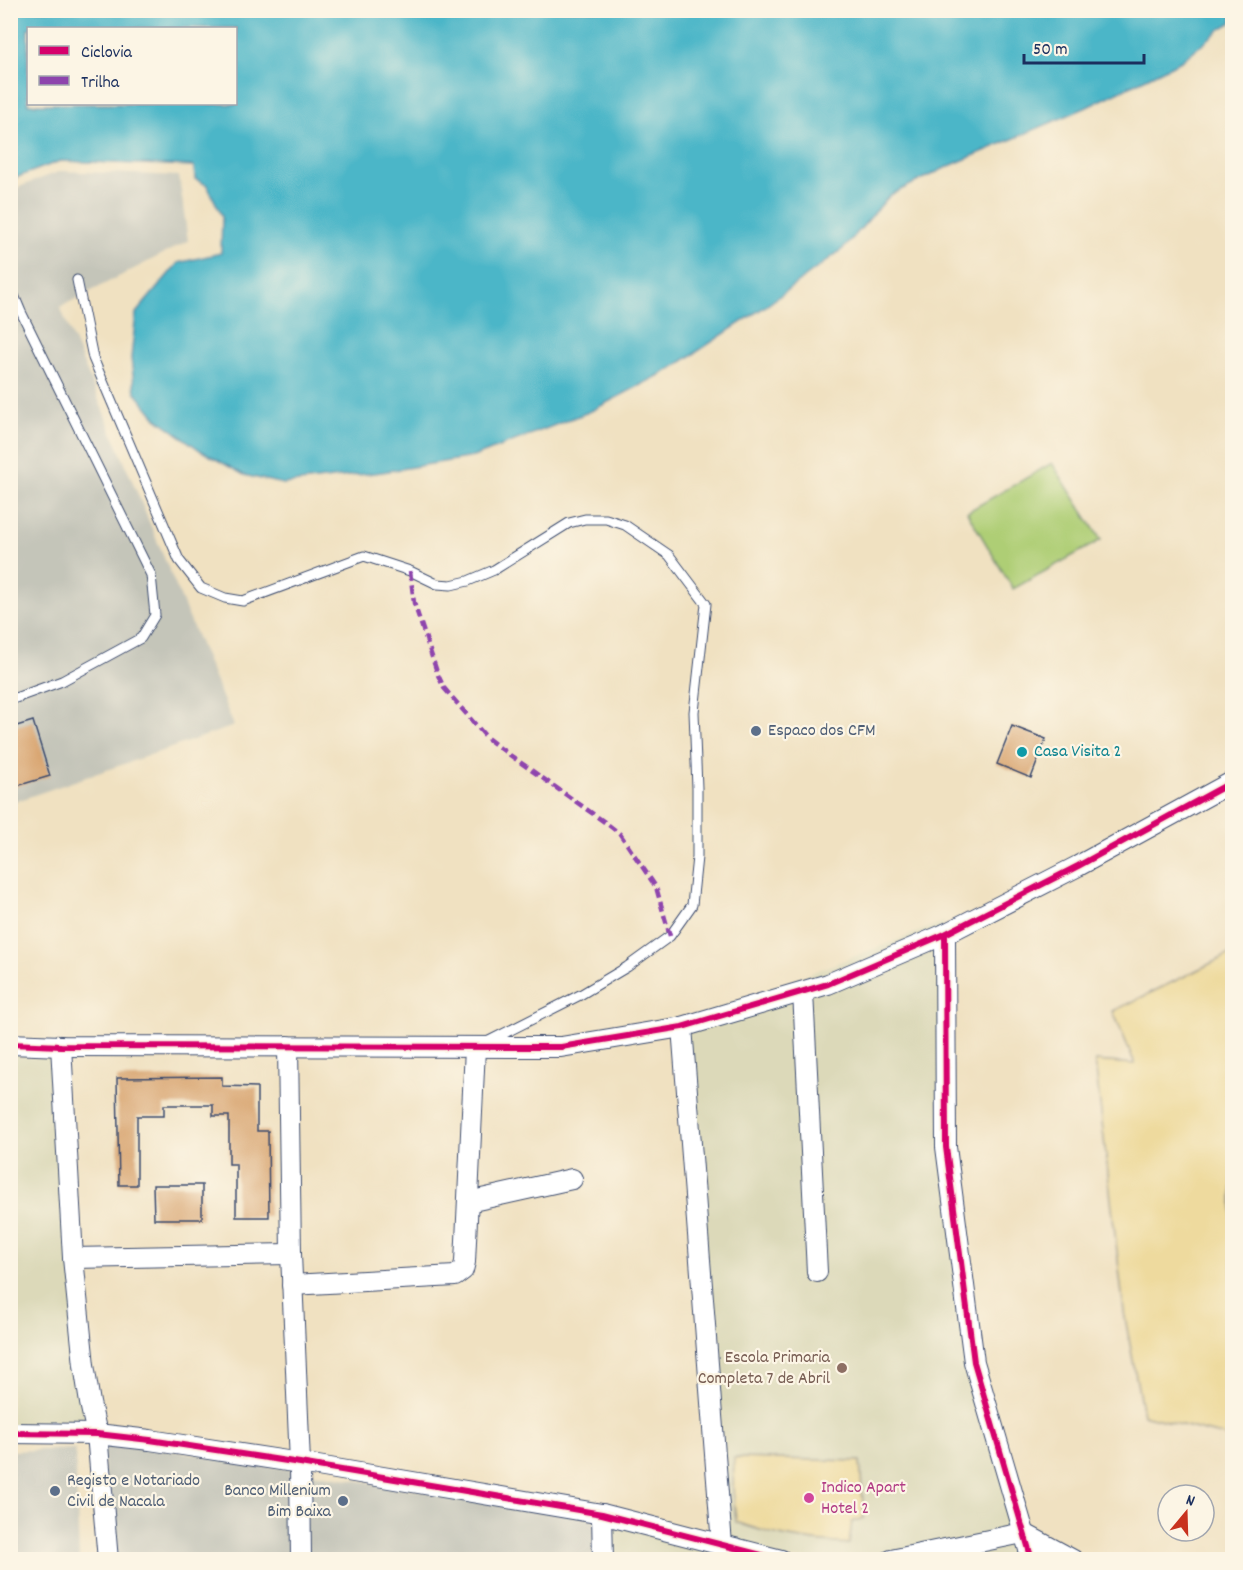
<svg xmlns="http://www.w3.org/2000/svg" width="1243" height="1570" font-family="Dekko,sans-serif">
  <rect width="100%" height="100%" fill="#fcf5e5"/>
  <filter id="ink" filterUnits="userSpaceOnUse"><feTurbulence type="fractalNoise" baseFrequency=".0167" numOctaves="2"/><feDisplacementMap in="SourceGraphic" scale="12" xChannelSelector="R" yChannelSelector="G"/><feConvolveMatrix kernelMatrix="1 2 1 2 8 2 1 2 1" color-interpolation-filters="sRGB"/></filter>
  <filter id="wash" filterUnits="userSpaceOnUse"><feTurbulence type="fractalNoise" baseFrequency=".008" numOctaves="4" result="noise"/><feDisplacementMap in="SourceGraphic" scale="24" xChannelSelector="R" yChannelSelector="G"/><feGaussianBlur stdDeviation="1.35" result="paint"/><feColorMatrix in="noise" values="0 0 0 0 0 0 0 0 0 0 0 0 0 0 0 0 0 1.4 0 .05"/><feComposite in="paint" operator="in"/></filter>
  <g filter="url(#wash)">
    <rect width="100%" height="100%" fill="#f0e1c1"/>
    <g fill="#dcd9b9">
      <path d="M944,922L942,1145L1012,1538L1055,1559L600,1560L601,1520L717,1543L683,1022Z"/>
      <path d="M10,1040L57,1044L76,1262L103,1439L11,1433Z"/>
    </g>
    <g fill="#c4c5b9">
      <path d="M61,171L179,176L188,241L60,307L234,726L11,803V190Z"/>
      <path d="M103,1439L601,1520L600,1559H108Z"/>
      <path d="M75,1449L79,1559H11V1451Z"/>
    </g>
    <path fill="#aece75" stroke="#647e6a" stroke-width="1.5" d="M1052,463L1101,540L1013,589L967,512Z"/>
    <g fill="#eeda9e" stroke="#84847e" stroke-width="1.5">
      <path d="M1232,953V1438L1143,1415L1124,1312L1095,1061L1135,1064L1113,1011Z"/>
      <path d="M734,1458L860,1461L864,1518L852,1522L849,1544C810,1542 773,1536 736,1522L733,1489Z"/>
    </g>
    <path fill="#4bb6c8" stroke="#337293" stroke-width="1.5" fill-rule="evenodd" d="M11,10H1232V22L1222,28L1181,61L1085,108L947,167L890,195L844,248L766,306L671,369L591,411L473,457L382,472L283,484L244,475L200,450L156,418L135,392L131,358L136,313L178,263L221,253L222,216L207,185L195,179L194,166L60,161L12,179L10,176ZM28,28H236V104H28Z"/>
    <g id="blocks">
      <g fill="#d8a46f">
        <path d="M33,721L50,776L10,788V728Z"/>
        <path d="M1012,726L1046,739L1031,778L997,764Z"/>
        <path d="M222,1077V1086L257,1087V1131H268L269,1217H236V1164H229V1116H213V1105H164V1116H137V1185H119L117,1078Z"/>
        <path d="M153,1185H202V1219H154Z"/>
      </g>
    </g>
  </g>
  <g filter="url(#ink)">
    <use href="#blocks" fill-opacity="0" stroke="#3b4a6d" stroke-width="1.5"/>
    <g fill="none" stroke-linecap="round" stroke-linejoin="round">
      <g stroke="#3b4a6d" stroke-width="11">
        <g id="service">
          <path d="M77,280L93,358L179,560L201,588L225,598L243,601L364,556L410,571L437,584L451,585L468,581L494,570L569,523L585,519H606L625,525L669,555L706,604L694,712L697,788V857L692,905L670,936L627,967L580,995L487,1042"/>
          <path d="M10,286L21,312L151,575L155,615L141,638L62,681L10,700"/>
        </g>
      </g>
      <g stroke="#3b4a6d" stroke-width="22">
        <g id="minor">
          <path d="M945,934L946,1147L974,1362L1032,1560"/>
          <path d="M803,992L817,1272"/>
          <path d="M682,1027L722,1545"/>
          <path d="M10,1044L61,1046L561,1047L682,1027L828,984L945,934L1078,866L1232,782"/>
          <path d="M61,1046L73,1258L84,1365L90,1403L97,1434L108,1560"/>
          <path d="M288,1046L291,1254L300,1463L301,1560"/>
          <path d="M468,1202L572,1179"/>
          <path d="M73,1258L291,1254"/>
          <path d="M292,1285L455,1276L463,1270L465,1262L475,1048"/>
          <path d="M10,1433L97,1434L150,1440L300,1463L602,1514L781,1560"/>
          <path d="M602,1514L603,1560"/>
          <path d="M891,1560L1023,1533L1073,1560"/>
        </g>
      </g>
      <use href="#service" stroke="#fff" stroke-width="9"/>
      <use href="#minor" stroke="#fff" stroke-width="20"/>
      <path stroke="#8e44ad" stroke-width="4.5" stroke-dasharray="9 4.5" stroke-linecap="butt" d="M410,571L414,603L438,675L444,688L487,738L500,748L606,823L620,834L656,887L670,936"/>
      <g stroke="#fcf5e5" stroke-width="10">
        <g id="cycleway">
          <path d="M945,934L946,1147L974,1362L1032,1560"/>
          <path d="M10,1044L61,1046L561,1047L682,1027L828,984L945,934L1078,866L1232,782"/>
          <path d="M10,1433L97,1434L150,1440L300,1463L602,1514L781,1560"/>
        </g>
      </g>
      <use href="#cycleway" stroke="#d6006c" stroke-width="6"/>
    </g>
  </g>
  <g fill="#5c6f8a" stroke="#fcf5e5" stroke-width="2">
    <circle cx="756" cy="731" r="6"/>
    <circle cx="55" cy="1491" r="6"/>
    <circle cx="343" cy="1501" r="6"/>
  </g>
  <circle fill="#0f9aa8" stroke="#fcf5e5" stroke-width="2" cx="1022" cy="752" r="6"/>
  <circle fill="#8d6e63" stroke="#fcf5e5" stroke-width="2" cx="842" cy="1368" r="6"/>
  <circle fill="#d1479c" stroke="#fcf5e5" stroke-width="2" cx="809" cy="1498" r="6"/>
  <g text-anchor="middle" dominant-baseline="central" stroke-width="4.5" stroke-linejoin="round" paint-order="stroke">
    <g font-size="18" fill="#4e5e75" stroke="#fcf5e5" text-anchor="start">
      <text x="768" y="731">Espaco dos CFM</text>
      <text x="67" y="1481">Registo e Notariado<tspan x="67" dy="21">Civil de Nacala</tspan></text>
      <text x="331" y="1491" text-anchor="end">Banco Millenium<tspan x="331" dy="21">Bim Baixa</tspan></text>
    </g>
    <g font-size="18" fill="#0d838f" stroke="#fcf5e5" text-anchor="start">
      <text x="1034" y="752">Casa Visita 2</text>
    </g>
    <g font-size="18" fill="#785e54" stroke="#fcf5e5" text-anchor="end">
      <text x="830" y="1358">Escola Primaria<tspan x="830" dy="21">Completa 7 de Abril</tspan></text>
    </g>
    <g font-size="18" fill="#b23c85" stroke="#fcf5e5" text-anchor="start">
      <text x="821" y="1488">Indico Apart<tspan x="821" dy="21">Hotel 2</tspan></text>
    </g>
  </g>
  <rect width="1243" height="1570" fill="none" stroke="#fcf5e5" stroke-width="36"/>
  <rect x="27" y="27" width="210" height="78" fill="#fcf5e5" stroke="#a2a6af" stroke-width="1.5"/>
  <rect x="39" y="46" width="30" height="9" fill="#d6006c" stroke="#a2a6af" stroke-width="1.5"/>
  <text x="81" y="57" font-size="18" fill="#1b2f5e">Ciclovia</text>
  <rect x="39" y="76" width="30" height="9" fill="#8e44ad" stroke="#a2a6af" stroke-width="1.5"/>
  <text x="81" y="87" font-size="18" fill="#1b2f5e">Trilha</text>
  <g transform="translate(1186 1513) rotate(19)"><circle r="28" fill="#fcf5e5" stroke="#a2a6af" stroke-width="1.5"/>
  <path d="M0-4.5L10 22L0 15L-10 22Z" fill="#c8321e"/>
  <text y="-9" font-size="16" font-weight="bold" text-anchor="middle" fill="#1b2f5e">N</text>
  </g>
  <path d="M1024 54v9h120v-9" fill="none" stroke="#1b2f5e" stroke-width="3"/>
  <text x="1033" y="54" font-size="18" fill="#1b2f5e" stroke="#fcf5e5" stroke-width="4.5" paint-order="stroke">50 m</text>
</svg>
